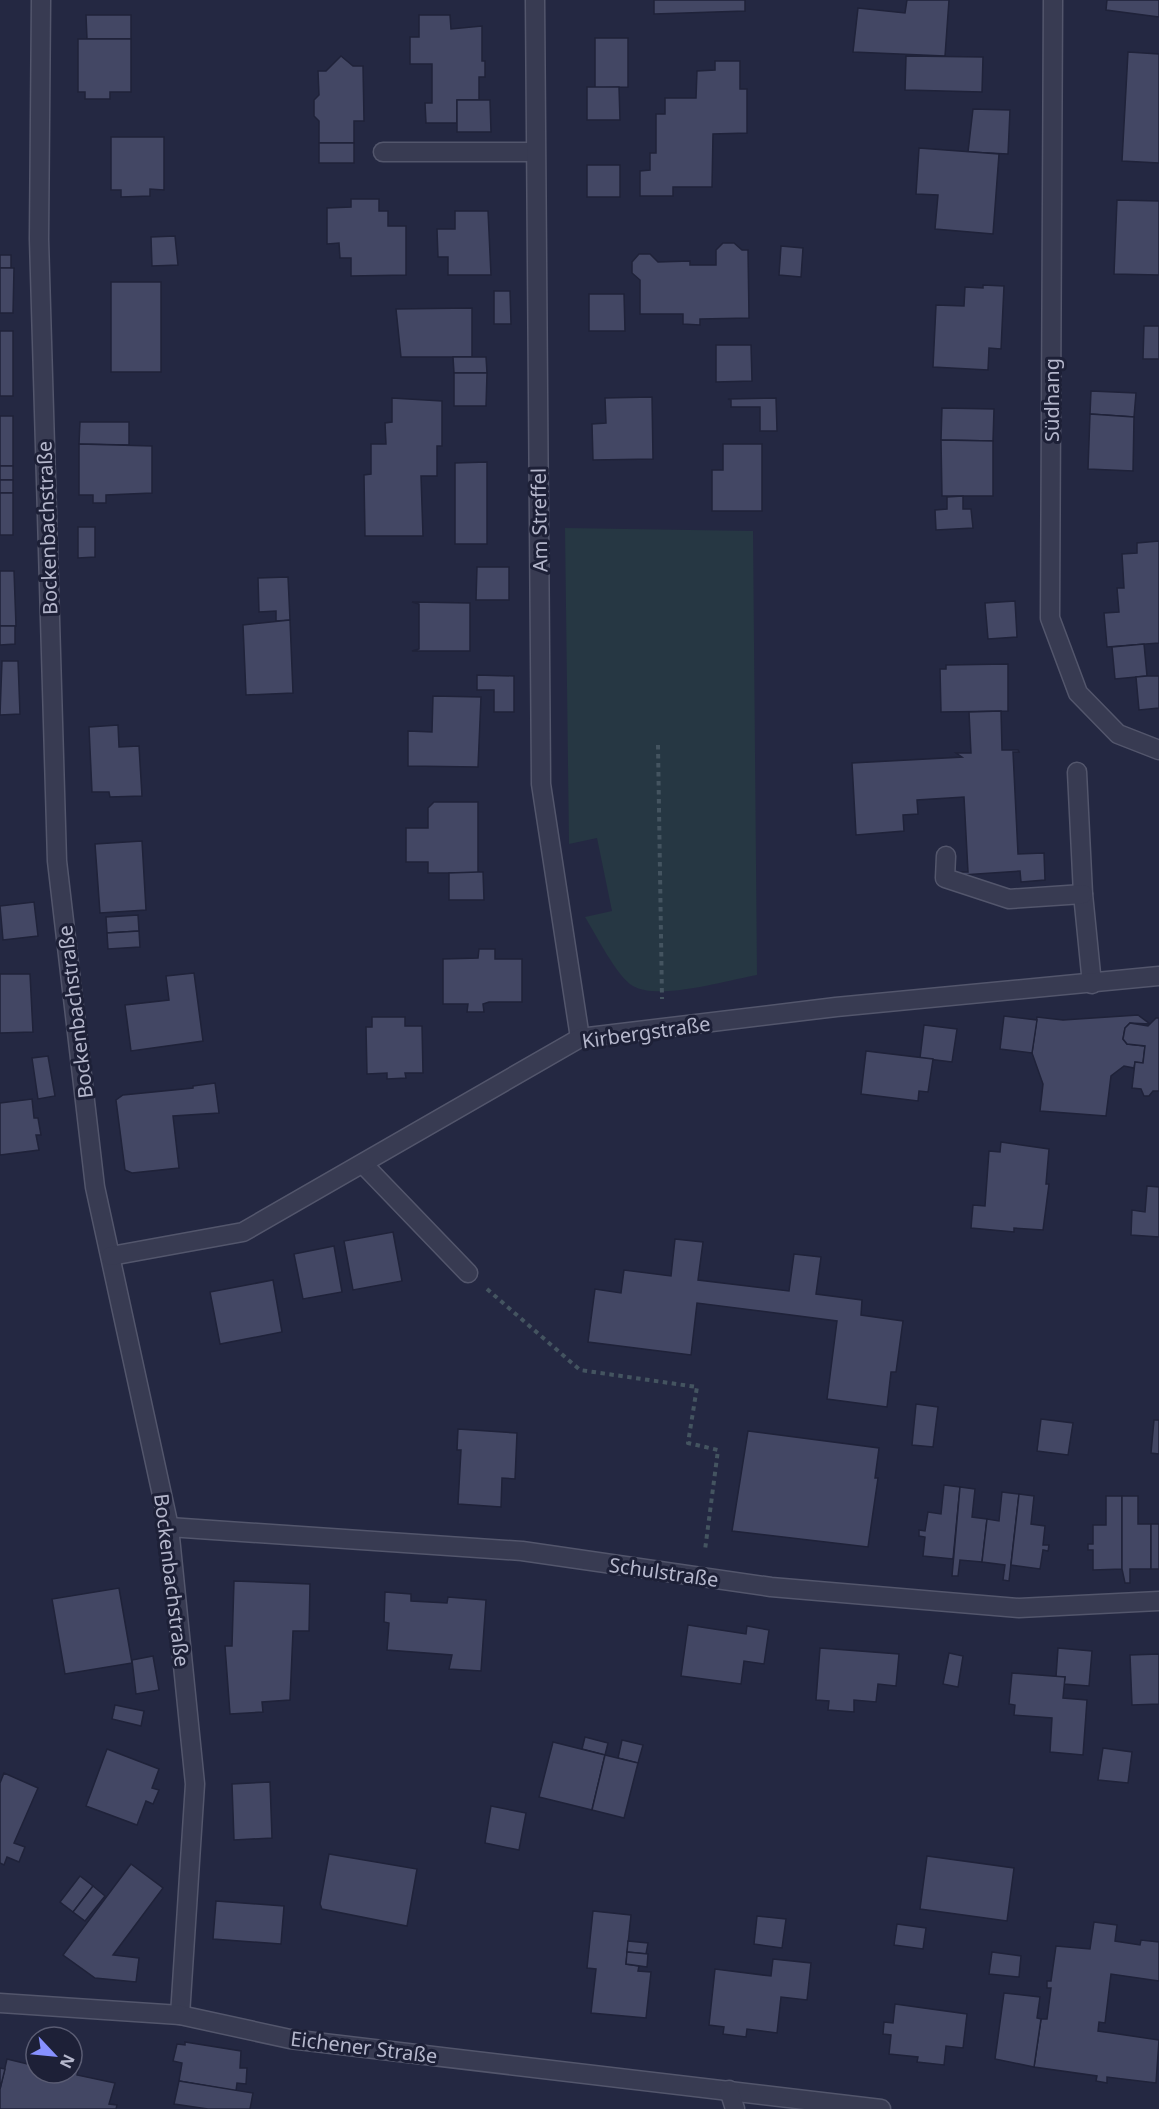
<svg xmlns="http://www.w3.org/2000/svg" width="1159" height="2109" font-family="'Noto Sans',sans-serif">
  <rect width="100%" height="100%" fill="#242842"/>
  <path fill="#263743" d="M565,528L753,531L757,975C728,980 658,1001 633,986C617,977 595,933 585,917L612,911L597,838L569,844Z"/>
  <g fill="#434764" stroke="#1f2239" stroke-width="1.5">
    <path d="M654,0H745V11L654,14Z"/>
    <path d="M907,0H949L945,56L853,52L858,8L905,13Z"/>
    <path d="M1107,0H1159V17L1106,10Z"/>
    <path d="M86,15H131V39H87Z"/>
    <path d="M419,15H450L451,29L482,26V61H485V77H479V100H457V123H426L425,103H432V64H410V37H419Z"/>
    <path d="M595,38H628V87L595,88Z"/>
    <path d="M78,39H131V92H110V99H85V92H78Z"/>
    <path d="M1128,52L1159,54V163L1122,161Z"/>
    <path d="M341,56L353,66H363L364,121H354V143H319V121L314,116V100L319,95L318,71H326Z"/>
    <path d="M906,56L983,57L982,92L905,90Z"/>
    <path d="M715,61H740V89H747V133L713,134L712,187H673V196H640V171L650,170V153H656V114H665V98H696L697,71L715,70Z"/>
    <path d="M587,87H619L620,120H587Z"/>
    <path d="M457,100H490L491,132H457Z"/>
    <path d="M973,109L1010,110L1008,154L968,152Z"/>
    <path d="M111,137H164V190L150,189V196L121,197V190H111Z"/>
    <rect x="319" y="143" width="35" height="20"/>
    <path d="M919,148L999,154L993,234L935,229L938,195L916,194Z"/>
    <rect x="587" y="165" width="33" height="32"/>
    <path d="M351,199H379V211H388V226H406V275L351,276V258H340L339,243L327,244V208L351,207Z"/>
    <path d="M1117,200L1159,201V275L1114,274Z"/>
    <path d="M455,211H488L491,275H448V257H438L437,229H455Z"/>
    <path d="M175,236L178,265L152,266L151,237Z"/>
    <path d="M723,243H734L742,250H748L749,318L700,319V325L683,324V314H640V280L632,273V262L639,254H650L658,262L690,261V265H716V250Z"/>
    <path d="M781,246L803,248L801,277L779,275Z"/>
    <rect x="0" y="255" width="11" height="13"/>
    <path d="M0,268H14L13,313H0Z"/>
    <rect x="111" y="282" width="50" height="90"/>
    <path d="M983,285L1004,286L1001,349L989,348L988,370L933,367L936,305L964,306L965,287L983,288Z"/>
    <path d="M494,291H510L511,324H494Z"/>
    <path d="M589,294H624L625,331H589Z"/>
    <path d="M472,308V357H401L396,309Z"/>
    <path d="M1144,326H1159V359H1143Z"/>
    <rect x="0" y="331" width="13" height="65"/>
    <path d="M716,345H751L752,381L716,382Z"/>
    <path d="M453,357H486L487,373H454Z"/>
    <path d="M454,373H487L486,406H454Z"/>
    <path d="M1091,391L1136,393L1134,417L1090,414Z"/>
    <path d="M652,397L653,459L593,460L592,424L606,423L605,398Z"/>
    <path d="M392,398L442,401V446H437V476H421L423,536H365L364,475L371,474V444H386L385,423L392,422Z"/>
    <path d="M776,398L777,431H760V407H731V400L728,399Z"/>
    <path d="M942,408L994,409L993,441L941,440Z"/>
    <path d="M1090,414L1134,417L1133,471L1088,469Z"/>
    <rect x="0" y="416" width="13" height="50"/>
    <path d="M80,422H129V445L79,444Z"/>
    <path d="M941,440L993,441V496H942Z"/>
    <path d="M79,444L152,446V493L106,495V503H93V495H79Z"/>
    <path d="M723,444H762V511H712V470H723Z"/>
    <path d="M487,462V544H455V463Z"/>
    <rect x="0" y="466" width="13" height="14"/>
    <rect x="0" y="480" width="13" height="13"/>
    <rect x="0" y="493" width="13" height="42"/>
    <path d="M963,496V509H971L973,528L936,530L935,510L947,509V497Z"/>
    <path d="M78,527H95V557L78,558Z"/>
    <path d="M1159,541V643L1107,647L1104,613L1119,612L1117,588H1124L1122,554L1137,553V543Z"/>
    <path d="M477,567H509V600H476Z"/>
    <path d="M0,571H14L16,626H0Z"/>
    <path d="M288,577L290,620L276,621V611L259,612L258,578Z"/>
    <path d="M1015,601L1017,637L988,639L985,603Z"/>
    <path d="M412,602L470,603V651H412L419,649V604Z"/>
    <path d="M290,620L293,693L246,695L243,625Z"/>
    <path d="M0,626H15V644L0,645Z"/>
    <path d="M1144,644L1147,676L1115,679L1112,647Z"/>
    <path d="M2,661H18L20,714L0,715Z"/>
    <path d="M1008,664V711L941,712L940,669H946V665Z"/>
    <path d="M477,675L514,676V712H494V690H477Z"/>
    <path d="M1147,676H1159V708L1139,710L1136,677Z"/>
    <path d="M433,696L481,697L478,767L408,766V731L432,732Z"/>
    <path d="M1001,711L1002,750H1018L1019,752H1013L1018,854L1044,853L1045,880L1021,882L1020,871L962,875V872H968L964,797L917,800L918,814L903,815L904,831L856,835L852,763L962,757L956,753H971L969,712Z"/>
    <path d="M118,725L119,747L139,746L142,796L110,797L109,792H92L89,727Z"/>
    <path d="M434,802H478V873H428V862H406V828H428V808Z"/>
    <path d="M142,841L146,910L100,913L95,844Z"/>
    <path d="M478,872H483L484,900H449V873Z"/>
    <path d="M34,902L38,936L3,940L0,906Z"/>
    <path d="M138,915L139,931L107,933L106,917Z"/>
    <path d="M139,931L140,947L108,949L107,933Z"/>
    <path d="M479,949H495V959H522V1002H489L483,1004L484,1012H467L468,1004H443V959L478,958Z"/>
    <path d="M194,973L203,1041L131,1051L125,1005L169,1000L166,976Z"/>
    <path d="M0,974H30L33,1032L0,1033Z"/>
    <path d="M1138,1015L1150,1024L1130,1023L1125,1028L1123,1039L1127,1044L1145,1046L1143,1063L1135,1062L1134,1068L1124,1066L1111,1076L1106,1116L1040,1111L1043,1084L1032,1053L1037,1017L1063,1020Z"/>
    <path d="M1004,1016L1037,1020L1032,1053L1000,1049Z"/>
    <path d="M372,1017H405V1026H422L423,1073H405L406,1078L387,1079V1073L367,1074L366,1027H372Z"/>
    <path d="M1156,1018H1159V1091H1153L1149,1096H1144L1141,1089L1132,1088L1135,1062L1143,1063L1145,1046L1127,1044L1123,1039L1125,1028L1130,1023L1148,1026Z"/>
    <path d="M924,1025L957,1029L952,1062L920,1058Z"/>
    <path d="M866,1051L933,1059L928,1092L919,1091L918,1101L861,1094Z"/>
    <path d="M48,1056L55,1096L38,1099L32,1058Z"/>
    <path d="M215,1083L219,1113L173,1116L179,1168L132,1173L125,1170L116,1100L123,1095L193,1088V1086Z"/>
    <path d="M32,1099L34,1118H38L41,1135H36L39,1150L0,1155V1103Z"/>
    <path d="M1001,1142L1049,1149L1046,1184H1049L1043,1230L1014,1228V1232L971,1228L973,1205L985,1206L989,1151L1000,1152Z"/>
    <path d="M1147,1186L1159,1187V1237L1131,1235L1132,1210L1145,1212Z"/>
    <path d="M393,1232L402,1281L353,1290L344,1241Z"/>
    <path d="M675,1239L703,1242L698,1280L789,1291L794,1254L821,1257L816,1294L862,1300L861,1315L903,1321L896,1372H891L887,1407L827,1399L837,1321L697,1303L691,1355L588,1342L595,1289L621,1293L624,1270L671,1276Z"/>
    <path d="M334,1246L342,1292L303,1299L294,1254Z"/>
    <path d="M273,1280L282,1332L220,1344L210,1292Z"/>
    <path d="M916,1404L938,1407L933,1447L912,1445Z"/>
    <path d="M1041,1419L1073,1423L1068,1455L1037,1451Z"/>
    <path d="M1154,1420H1159V1454L1151,1453Z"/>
    <path d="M458,1429L517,1433L515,1479L502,1478L501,1507L458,1504L461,1450H457Z"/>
    <path d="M748,1431L879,1448L875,1478H878L868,1547L732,1531Z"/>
    <path d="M944,1485L960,1487L953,1559L923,1556L925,1537L919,1536V1530L925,1531L928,1512L941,1514Z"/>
    <path d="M960,1487L975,1489L972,1517L987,1519L982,1562L960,1560L958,1576H952Z"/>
    <path d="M1002,1492L1019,1494L1009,1581L1003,1580L1005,1565L982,1562L987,1519L999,1521Z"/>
    <path d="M1019,1494L1034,1496L1031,1524L1045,1526L1043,1545H1049L1048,1551L1043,1550L1040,1569L1011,1565Z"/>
    <path d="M1106,1496H1122V1569L1093,1570V1550H1088V1544H1093V1525H1106Z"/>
    <path d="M1122,1496H1138V1524H1151V1569H1130V1583H1125L1122,1569Z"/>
    <rect x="1151" y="1524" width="8" height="45"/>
    <path d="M234,1581L310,1584L309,1631H293L290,1700L262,1702L263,1712L230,1714L225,1646H232Z"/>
    <path d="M119,1588L132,1663L65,1674L52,1599Z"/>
    <path d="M385,1592L411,1594V1601L447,1603L448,1597L486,1600L481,1671L449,1669L452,1655L387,1650L389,1623L384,1622Z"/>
    <path d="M688,1625L746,1634L747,1626L769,1630L764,1664L744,1661L741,1684L681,1676Z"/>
    <path d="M820,1648L899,1654L896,1686L878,1684L876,1702L854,1700V1712L828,1710L829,1701L816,1700Z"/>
    <path d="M1058,1648L1092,1651L1089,1686L1064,1684L1065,1677H1056Z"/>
    <path d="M949,1653L963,1656L958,1687L943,1684Z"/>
    <path d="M1159,1654V1704L1132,1705L1130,1655Z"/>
    <path d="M153,1656L159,1690L136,1694L132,1660Z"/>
    <path d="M1012,1673L1065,1677L1063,1698L1087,1700L1083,1755L1050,1752L1052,1718L1014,1715L1015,1705L1009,1704Z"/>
    <path d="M115,1705L144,1711L141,1726L112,1719Z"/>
    <path d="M585,1737L608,1743L605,1755L582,1749Z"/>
    <path d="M622,1740L643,1745L638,1763L618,1758Z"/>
    <path d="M553,1742L605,1755L592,1810L539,1797Z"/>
    <path d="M1103,1748L1132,1752L1128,1783L1098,1780Z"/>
    <path d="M107,1749L159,1769L152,1788L159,1790L153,1804L146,1801L137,1825L86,1806Z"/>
    <path d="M605,1755L638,1763L624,1818L592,1810Z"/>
    <path d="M4,1773L38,1788L14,1843L25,1847L19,1862L7,1857L4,1865L0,1863V1783Z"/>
    <path d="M270,1782L272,1838L234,1840L232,1784Z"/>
    <path d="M491,1806L526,1813L519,1850L485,1843Z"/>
    <path d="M329,1854L417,1869L407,1926L322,1909L320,1904Z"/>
    <path d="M927,1856L1014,1868L1007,1921L920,1909Z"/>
    <path d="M131,1864L163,1888L113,1955L139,1958L136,1982L95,1978L63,1955Z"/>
    <path d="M80,1876L93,1886L73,1912L60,1902Z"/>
    <path d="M93,1886L105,1896L85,1921L73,1912Z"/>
    <path d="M216,1901L284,1906L281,1944L213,1939Z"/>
    <path d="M593,1911L631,1915L626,1964L639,1966L638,1971L651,1972L646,2018L591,2013L596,1969L587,1968Z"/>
    <path d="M757,1916L786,1919L782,1948L754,1944Z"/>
    <path d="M1094,1922L1117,1925L1115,1941L1140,1945L1141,1940L1159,1942V1981L1111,1974L1105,2023L1099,2022L1098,2031L1159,2040L1156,2083L1107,2077V2083L1096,2081L1097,2076L1034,2067L1041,2019H1047L1051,1988H1047V1981H1051L1056,1946L1090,1949Z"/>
    <path d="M897,1924L926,1928L923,1949L894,1945Z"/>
    <path d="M628,1941L648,1943L646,1954L627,1952Z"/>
    <path d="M627,1952L648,1954L647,1967L626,1964Z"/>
    <path d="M992,1952L1021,1956L1019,1977L989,1974Z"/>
    <path d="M773,1959L811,1963L807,2000L781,1997L777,2033L747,2029L746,2037L723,2034L724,2027L709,2025L715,1969L771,1976Z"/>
    <path d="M1004,1993L1040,1997L1037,2018L1041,2019L1034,2067L995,2059Z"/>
    <path d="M895,2004L967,2014L963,2048L946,2046L944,2065L917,2062L918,2057L889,2054L891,2035L883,2034L884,2022L893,2023Z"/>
    <path d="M185,2042L241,2051L240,2068H247L246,2084L237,2083L236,2091L179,2081L182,2063L173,2061L177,2044L185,2045Z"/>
    <path d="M7,2059L36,2066V2073H72V2070L78,2071L77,2075L115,2083L109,2104L117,2105L116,2109H0V2089Z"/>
    <path d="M0,2068L5,2069L0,2089Z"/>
    <path d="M179,2081L253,2093L250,2109H208L174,2104Z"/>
  </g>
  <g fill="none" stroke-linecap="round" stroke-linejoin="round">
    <g stroke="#53566c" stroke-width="21">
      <g id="service">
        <path d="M383,152H535"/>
        <path d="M1077,772L1083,894L1092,984"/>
        <path d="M946,856L945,878L1009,899L1083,894"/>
        <path d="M363,1164L468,1273"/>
      </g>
    </g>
    <g stroke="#53566c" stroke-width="21">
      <g id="minor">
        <path d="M41,0L39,239L57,861L95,1187L169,1527L195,1784L180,2015"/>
        <path d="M535,0L541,784L580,1038"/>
        <path d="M1053,0L1050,618L1078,693L1118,734L1159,750"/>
        <path d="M111,1256L243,1232L580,1038L836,1007L1159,976"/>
        <path d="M169,1527L522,1551L771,1587L1019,1608L1159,1601"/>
        <path d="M0,2003L180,2015L290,2039L881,2109"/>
        <path d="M729,2090L735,2109"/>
      </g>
    </g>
    <g stroke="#445460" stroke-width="4" stroke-dasharray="4.5 4.5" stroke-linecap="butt">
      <path d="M658,745L662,999"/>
      <path d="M487,1289L580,1370L697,1387L688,1443L718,1450L705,1550"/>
    </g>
    <use href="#service" stroke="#383b52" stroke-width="18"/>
    <use href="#minor" stroke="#383b52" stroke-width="18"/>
  </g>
  <g text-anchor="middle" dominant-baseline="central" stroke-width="6" stroke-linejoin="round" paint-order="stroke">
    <g font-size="20" fill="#b5b7cc" stroke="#1d2037">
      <text transform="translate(1051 400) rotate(-90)">Südhang</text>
      <text transform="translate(539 520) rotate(-91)">Am Streffel</text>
      <text transform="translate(47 528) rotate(-92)">Bockenbachstraße</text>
      <text transform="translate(75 1012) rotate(-97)">Bockenbachstraße</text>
      <text transform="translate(646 1032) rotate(-8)">Kirbergstraße</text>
      <text transform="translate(664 1572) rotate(8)">Schulstraße</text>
      <text transform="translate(172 1580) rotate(83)">Bockenbachstraße</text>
      <text transform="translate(364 2047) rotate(7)">Eichener Straße</text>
    </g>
  </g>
  <g transform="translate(54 2055) rotate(116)"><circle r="28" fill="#1d2037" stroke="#5a5c73" stroke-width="1.5"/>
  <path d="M0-4.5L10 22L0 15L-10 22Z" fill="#8791ff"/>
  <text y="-9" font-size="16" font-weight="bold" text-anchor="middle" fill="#b5b7cc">N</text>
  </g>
</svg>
